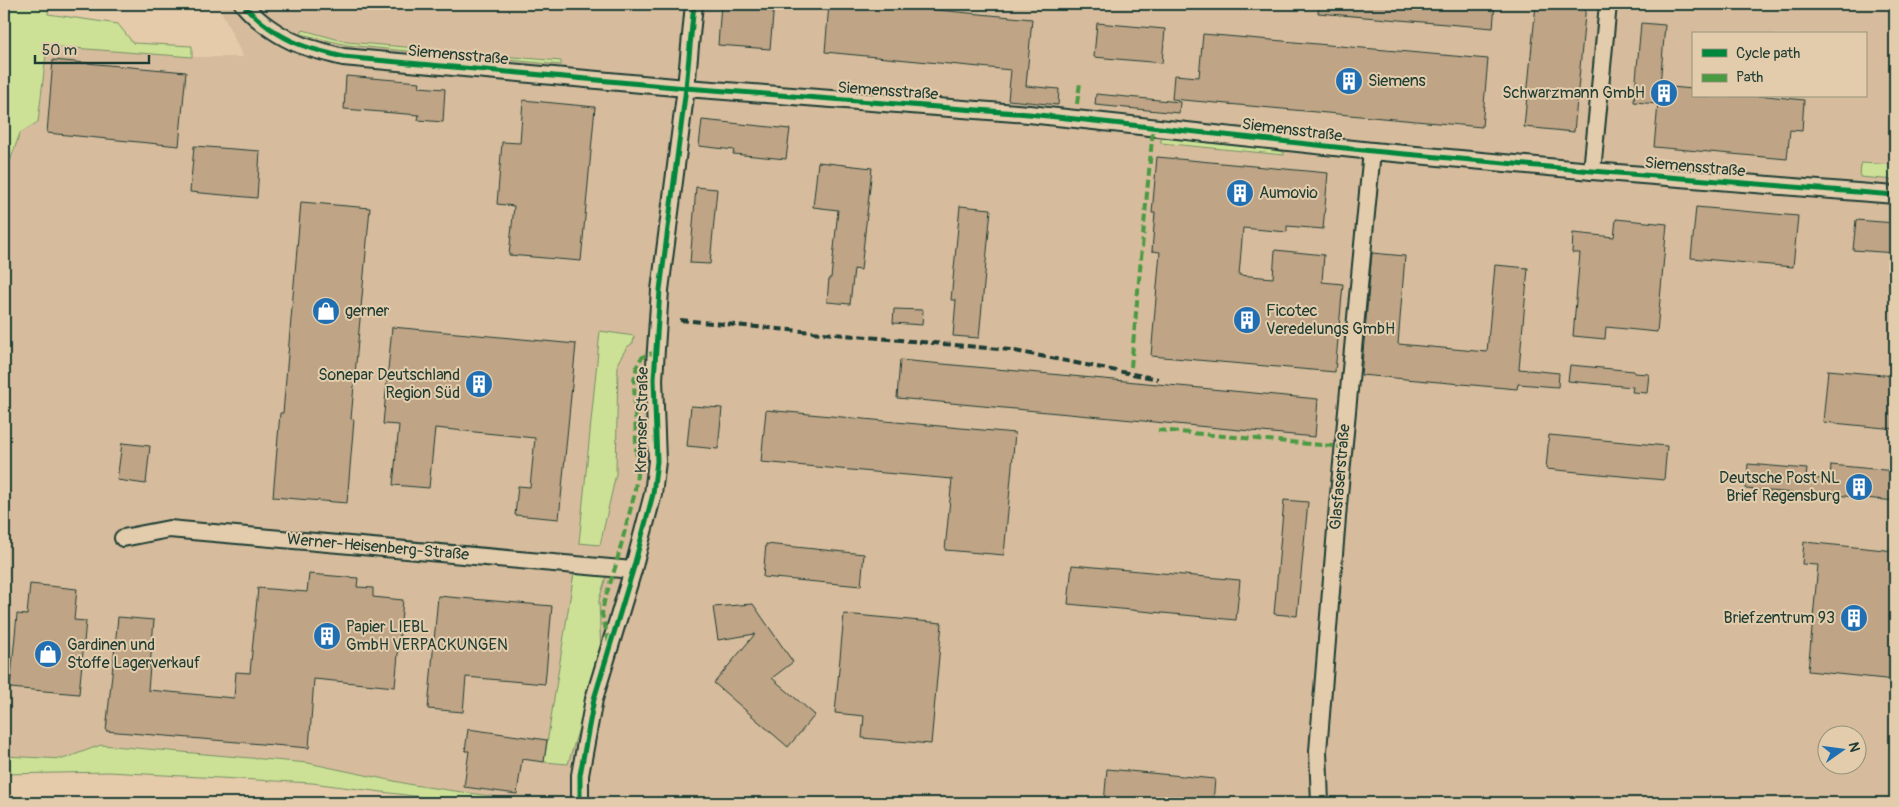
<svg xmlns="http://www.w3.org/2000/svg" width="1899" height="807" font-family="Pangolin,sans-serif">
  <rect width="100%" height="100%" fill="#e5cba9"/>
  <filter id="ink" filterUnits="userSpaceOnUse"><feTurbulence type="fractalNoise" baseFrequency=".02" numOctaves="2"/><feDisplacementMap in="SourceGraphic" scale="10" xChannelSelector="R" yChannelSelector="G"/><feConvolveMatrix kernelMatrix="1 2 1 2 8 2 1 2 1" color-interpolation-filters="sRGB"/></filter>
  <g filter="url(#ink)">
    <path fill="#d6bc9c" fill-rule="evenodd" d="M218,4H1895V803H539L413,785L308,763L101,745L63,759L4,756V178L20,133L38,122L47,46L192,57H243ZM1693,34H1865V96H1693ZM1826,734H1856V764H1826Z"/>
    <g fill="#cce196" stroke="#768f65">
      <path d="M11,4H49L48,14L118,24L133,43L192,46V57L47,46L38,122L20,133L4,178V26Z"/>
      <path d="M303,30L347,42L417,48L416,52L347,45L301,34Z"/>
      <path d="M454,52L561,61V65L454,55Z"/>
      <path d="M1165,137L1231,143L1284,152V155L1161,143V139Z"/>
      <path d="M1861,163L1895,165V180L1860,177Z"/>
      <path d="M600,331L634,336L633,343L627,347L618,362L616,474L600,545L579,543Z"/>
      <path d="M574,573L606,577L599,600L601,656L568,764L544,762Z"/>
      <path d="M101,745L308,763L413,785L539,803H468L312,783L109,772L4,774V756L63,759Z"/>
    </g>
    <g fill="#bfa486" stroke="#1f3d34">
      <path d="M721,4H774L770,49L718,45Z"/>
      <path d="M829,4H875L1032,19L1026,86L1059,89L1058,105L1008,100L1011,70L825,52Z"/>
      <path d="M1319,4H1495L1493,28L1318,13Z"/>
      <path d="M1536,4H1586L1574,132L1524,127Z"/>
      <path d="M1097,23L1165,29L1162,63L1094,57Z"/>
      <path d="M1641,23L1665,25L1660,86L1693,89V96H1767L1804,100L1802,131L1790,130L1787,159L1654,147L1658,104L1634,102Z"/>
      <path d="M1203,34L1488,59L1482,127L1172,99L1174,75L1199,77Z"/>
      <path d="M53,60L186,72L179,146L47,133Z"/>
      <path d="M346,76L420,82L419,87L445,89L443,122L418,120L419,115L344,109Z"/>
      <path d="M1096,94L1180,102L1179,113L1095,105Z"/>
      <path d="M523,100L595,107L581,261L509,255L514,206L497,204L502,142L520,143Z"/>
      <path d="M702,120L790,129L786,159L733,154L734,150L699,146Z"/>
      <path d="M194,146L260,151L257,198L190,192Z"/>
      <path d="M1157,157L1328,173L1323,229L1287,226V232L1243,228L1239,275L1273,278L1275,250L1324,255L1322,282L1343,284L1335,372L1151,356L1160,252L1152,251L1155,213H1152Z"/>
      <path d="M818,162L872,168L861,270L854,269L850,304L827,302L829,278H831L838,210L813,207Z"/>
      <path d="M696,187L717,189L710,264L690,263Z"/>
      <path d="M301,202L370,208L351,419L354,420L347,503L273,497L280,413H283Z"/>
      <path d="M960,206L991,209L979,338L953,336L956,300H951Z"/>
      <path d="M1696,207L1798,216L1793,267L1691,258Z"/>
      <path d="M1616,219L1667,224L1657,332L1606,327L1605,339L1573,336L1580,253H1572L1573,233L1614,237Z"/>
      <path d="M1856,220L1895,223V253L1853,250Z"/>
      <path d="M1372,253L1405,256L1398,344L1487,352L1495,265L1528,268L1519,369L1559,373L1558,387L1518,384L1517,389L1361,375Z"/>
      <path d="M894,309L923,310L922,325L893,323Z"/>
      <path d="M392,327L576,344L559,519L515,515L518,486L530,487L535,438L435,428L429,488L393,485L399,425L383,424Z"/>
      <path d="M900,360L1318,399L1315,437L897,398Z"/>
      <path d="M1570,365L1634,371V373L1649,374L1647,393L1632,392L1633,387L1568,381Z"/>
      <path d="M1828,370L1895,376V429L1823,422Z"/>
      <path d="M691,406L722,408L718,449L687,446Z"/>
      <path d="M766,410L1015,433L1004,555L945,550L952,479L761,462Z"/>
      <path d="M1549,435L1667,446L1664,480L1546,469Z"/>
      <path d="M122,443L150,446L146,484L117,480Z"/>
      <path d="M1748,464L1807,469L1806,477L1830,480L1831,465L1895,471V501L1805,492V494L1746,489Z"/>
      <path d="M1284,500L1308,502L1297,616L1274,614Z"/>
      <path d="M1804,542L1895,551V680L1808,671L1818,565L1802,564Z"/>
      <path d="M766,544L864,554L861,586L763,577Z"/>
      <path d="M1072,565L1240,580L1236,620L1068,604Z"/>
      <path d="M309,574L358,578L357,587L373,588V597L403,600L395,687L314,679L309,748L106,731L118,617L154,620L148,690L234,698L236,672L250,673L258,588L307,592Z"/>
      <path d="M30,584L77,589L74,620L86,621L79,694L10,688L17,614L27,615Z"/>
      <path d="M438,596L552,606L545,684L466,677L463,712L428,709Z"/>
      <path d="M753,604L793,662L772,678L815,715L788,747L714,683L755,634L718,640L713,607Z"/>
      <path d="M844,614L942,623L931,744L862,738L864,716L835,713Z"/>
      <path d="M468,729L547,740L544,762L522,759L517,794L464,787L469,751H465Z"/>
      <path d="M1107,769L1215,779L1213,803H1104Z"/>
    </g>
    <g fill="none" stroke-linecap="round" stroke-linejoin="round">
      <g stroke="#1f3d34" stroke-width="20">
        <g id="minor">
          <path d="M243,4C257,21 280,37 301,45C314,50 329,53 343,57L686,88L1029,114L1372,151L1592,171L1895,195"/>
          <path d="M1592,171L1608,4"/>
          <path d="M123,538L169,529L633,570"/>
          <path d="M580,803V775L594,699L633,570L653,494L657,461L654,379L660,290L686,88L694,4"/>
          <path d="M1320,803L1318,751L1338,505L1372,151"/>
        </g>
      </g>
      <use href="#minor" stroke="#e2ccab" stroke-width="16"/>
      <path stroke="#1f3d34" stroke-width="4" stroke-dasharray="8 4" stroke-linecap="butt" d="M680,320L1010,350L1158,379"/>
      <g stroke="#4a9a42" stroke-width="4" stroke-dasharray="8 4" stroke-linecap="butt">
        <path d="M1077,104L1080,83"/>
        <path d="M1131,367L1153,128"/>
        <path d="M1158,430L1343,447"/>
        <path d="M609,642L602,614L604,602L615,568L634,496L637,475L634,381C637,365 637,354 656,353"/>
      </g>
      <g stroke="#e2ccab" stroke-width="8">
        <g id="cycleway">
          <path d="M243,4C257,21 280,37 301,45C314,50 329,53 343,57L686,88L1029,114L1372,151L1592,171L1895,195"/>
          <path d="M580,803V775L594,699L633,570L653,494L657,461L654,379L660,290L686,88L694,4"/>
        </g>
      </g>
      <use href="#cycleway" stroke="#00873e" stroke-width="5"/>
    </g>
  </g>
  <defs>
    <g id="building-disc" transform="scale(1.4375)"><circle r="9.5" fill="#1f6fb2" stroke="#e2ccab"/><path d="M-4-6H4V6H1V3H-1V6H-4ZM-2.5-4.3h1.7v1.8h-1.7ZM.8-4.3h1.7v1.8H.8ZM-2.5-1h1.7V.8h-1.7ZM.8-1h1.7V.8H.8Z" fill="#fff"/></g>
    <g id="shop-disc" transform="scale(1.4375)"><circle r="9.5" fill="#1f6fb2" stroke="#e2ccab"/><path d="M-5-2.5h2.3a2.7 3.5 0 0 1 5.4 0H5L5.5 6h-11ZM-1.5-2.5h3a1.5 2.3 0 0 0-3 0Z" fill="#fff"/></g>
  </defs>
  <g fill-rule="evenodd">
    <use href="#building-disc" x="1349" y="81"/>
    <use href="#building-disc" x="1664" y="93"/>
    <use href="#building-disc" x="1240" y="193"/>
    <use href="#shop-disc" x="326" y="311"/>
    <use href="#building-disc" x="1247" y="320"/>
    <use href="#building-disc" x="479" y="384"/>
    <use href="#building-disc" x="1859" y="487"/>
    <use href="#building-disc" x="1854" y="618"/>
    <use href="#building-disc" x="327" y="636"/>
    <use href="#shop-disc" x="48" y="654"/>
  </g>
  <g text-anchor="middle" dominant-baseline="central" stroke-width="4" stroke-linejoin="round" paint-order="stroke">
    <g font-size="16" fill="#1f3d34" stroke="#e2ccab">
      <text transform="translate(458 55) rotate(5)">Siemensstraße</text>
      <text transform="translate(888 91) rotate(4)">Siemensstraße</text>
      <text transform="translate(1292 130) rotate(7)">Siemensstraße</text>
      <text transform="translate(1695 167) rotate(5)">Siemensstraße</text>
      <text transform="translate(642 420) rotate(-89)">Kremser Straße</text>
      <text transform="translate(1340 477) rotate(-85)">Glasfaserstraße</text>
      <text transform="translate(378 547) rotate(5)">Werner-Heisenberg-Straße</text>
    </g>
    <g font-size="16" fill="#1f3d34" stroke="#e2ccab" text-anchor="start">
      <text x="1368" y="81">Siemens</text>
      <text x="1645" y="93" text-anchor="end">Schwarzmann GmbH</text>
      <text x="1259" y="193">Aumovio</text>
      <text x="345" y="311">gerner</text>
      <text x="1266" y="311">Ficotec<tspan x="1266" dy="18">Veredelungs GmbH</tspan></text>
      <text x="460" y="375" text-anchor="end">Sonepar Deutschland<tspan x="460" dy="18">Region Süd</tspan></text>
      <text x="1840" y="478" text-anchor="end">Deutsche Post NL<tspan x="1840" dy="18">Brief Regensburg</tspan></text>
      <text x="1835" y="618" text-anchor="end">Briefzentrum 93</text>
      <text x="346" y="627">Papier LIEBL<tspan x="346" dy="18">GmbH VERPACKUNGEN</tspan></text>
      <text x="67" y="645">Gardinen und<tspan x="67" dy="18">Stoffe Lagerverkauf</tspan></text>
    </g>
  </g>
  <rect width="1899" height="807" fill="none" stroke="#e2ccab" stroke-width="20"/>
  <rect x="10" y="10" width="1879" height="787" fill="none" stroke="#1f3d34" stroke-width="2" filter="url(#ink)"/>
  <rect x="1692" y="32" width="175" height="65" fill="#e2ccab" stroke="#94937b"/>
  <rect x="1702" y="49" width="25" height="8" fill="#00873e" stroke="#94937b"/>
  <text x="1736" y="58" font-size="15" fill="#1f3d34">Cycle path</text>
  <rect x="1702" y="74" width="25" height="8" fill="#4a9a42" stroke="#94937b"/>
  <text x="1736" y="82" font-size="15" fill="#1f3d34">Path</text>
  <g transform="translate(1842 750) rotate(76)"><circle r="24" fill="#e2ccab" stroke="#94937b"/>
  <path d="M0-4L9 19L0 12L-9 19Z" fill="#1f6fb2"/>
  <text y="-8" font-size="14" font-weight="bold" text-anchor="middle" fill="#1f3d34">N</text>
  </g>
  <path d="M35 55v8h114v-8" fill="none" stroke="#1f3d34" stroke-width="2.5"/>
  <text x="42" y="55" font-size="15" fill="#1f3d34" stroke="#e2ccab" stroke-width="4" paint-order="stroke">50 m</text>
</svg>
